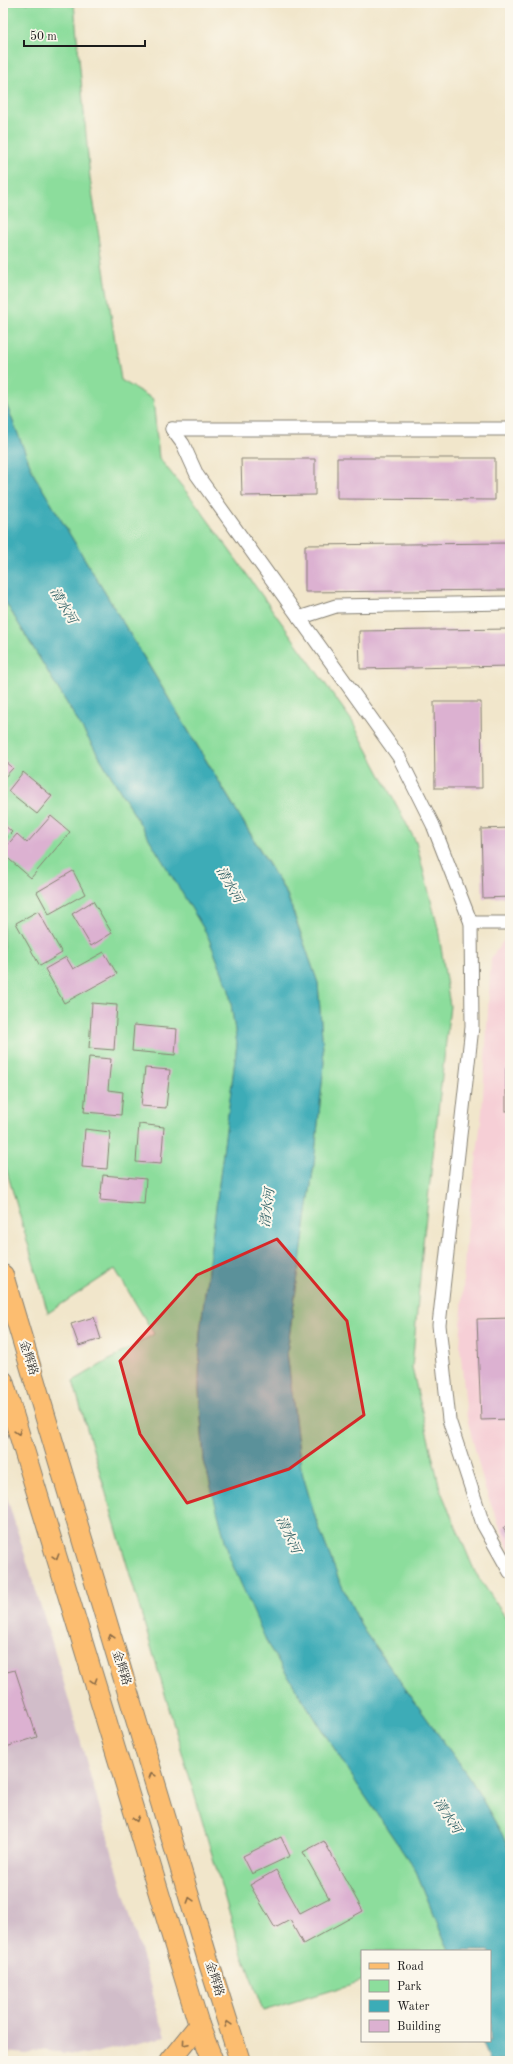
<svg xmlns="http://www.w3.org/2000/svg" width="513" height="2064" font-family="'Old Standard TT','Noto Serif SC',serif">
  <rect width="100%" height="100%" fill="#fbf7ec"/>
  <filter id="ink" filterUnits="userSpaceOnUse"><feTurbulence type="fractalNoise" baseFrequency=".025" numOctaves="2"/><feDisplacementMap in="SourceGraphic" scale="8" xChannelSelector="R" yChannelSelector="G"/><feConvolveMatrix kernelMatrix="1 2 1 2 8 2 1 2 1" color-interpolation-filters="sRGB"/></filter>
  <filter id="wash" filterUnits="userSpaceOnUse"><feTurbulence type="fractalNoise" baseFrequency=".012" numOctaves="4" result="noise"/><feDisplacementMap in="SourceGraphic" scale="16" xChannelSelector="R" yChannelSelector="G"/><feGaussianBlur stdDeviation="0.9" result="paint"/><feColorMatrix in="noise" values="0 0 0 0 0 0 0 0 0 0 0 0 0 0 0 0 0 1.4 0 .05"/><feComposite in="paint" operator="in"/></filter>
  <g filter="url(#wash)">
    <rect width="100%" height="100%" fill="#f1e6cb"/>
    <path fill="#f6cfd6" d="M506,937H510V1553L485,1489L467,1418L460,1347L465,1251L482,1112L491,958Z"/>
    <path fill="#d1bdc9" d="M3,1485L55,1652L165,2037L86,2055L39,2050L27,2054L3,2052Z"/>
    <g fill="#8cdd9c" stroke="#547c5c">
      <path d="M3,3H74L90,178L121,380L153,399L159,458L197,505L352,721L416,842L438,928L450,1006L423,1243L412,1368L440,1489L475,1572L510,1624V1853L502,1834L471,1780L364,1631L339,1580L316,1520L301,1469L287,1352L314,1164L324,1063L318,983L287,894L34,475L3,396Z"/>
      <path d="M3,598L207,934L229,990L237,1044L200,1332L199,1390L204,1461L268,1645L357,1784L416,1871L449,1951H362V1981L263,2011L238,1943L73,1381L154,1334L115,1269L48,1313L3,1158Z"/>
    </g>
    <path fill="#3cacb7" stroke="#2c646a" d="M3,396L34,475L287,895L318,983L324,1063L314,1164L287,1352L301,1469L316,1520L339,1580L364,1631L471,1780L502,1834L510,1853V2061H490L482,2041H490V1951H449L416,1871L357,1784L268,1645L230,1559L204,1461L199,1390L200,1332L237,1044L229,990L207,934L3,598Z"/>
    <g id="blocks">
      <g fill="#dcb1d1">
        <path d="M337,458H495V500L337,499Z"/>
        <path d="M241,459H315V495L242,496Z"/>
        <path d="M510,543V590L305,592V545Z"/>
        <path d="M510,629V666L360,669L359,631Z"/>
        <path d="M434,702H481L482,788H435Z"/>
        <path d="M3,759L13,768L3,779Z"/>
        <path d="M23,772L52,796L37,814L8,791Z"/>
        <path d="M51,816L70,832L31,878L3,854V850L17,834L27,843Z"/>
        <path d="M3,824L12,832L3,841Z"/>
        <path d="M510,828V897L483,898L481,829Z"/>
        <path d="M73,871L85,894L49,914L37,892Z"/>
        <path d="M93,901L112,933L91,946L72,914Z"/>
        <path d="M38,911L62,953L40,966L16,923Z"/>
        <path d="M104,952L117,974L64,1003L45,969L66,957L73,969Z"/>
        <path d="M92,1003L117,1005L114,1050L89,1048Z"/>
        <path d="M134,1025L177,1029L175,1055L132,1051Z"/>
        <path d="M89,1057L111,1059L108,1090L123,1092L121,1115L84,1112Z"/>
        <path d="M145,1068L170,1070L166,1108L141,1106Z"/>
        <rect x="506" y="1069" width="4" height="42"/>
        <path d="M139,1124L164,1127L161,1164L136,1162Z"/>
        <path d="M85,1129L110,1132L107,1169L82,1167Z"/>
        <path d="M103,1175L146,1179L144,1204L100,1200Z"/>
        <path d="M94,1317L101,1339L79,1346L71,1324Z"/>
        <path d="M510,1318V1419L481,1420L477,1319Z"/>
        <path d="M510,1523V1539L503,1528Z"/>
        <path d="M15,1670L37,1737L3,1748V1673Z"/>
        <path d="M281,1837L290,1856L252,1874L243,1856Z"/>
        <path d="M324,1841L363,1911L303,1944L290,1920L275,1928L250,1885L276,1870L300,1913L329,1898L303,1852Z"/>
      </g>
    </g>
  </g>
  <g filter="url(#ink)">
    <use href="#blocks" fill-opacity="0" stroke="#868174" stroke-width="1"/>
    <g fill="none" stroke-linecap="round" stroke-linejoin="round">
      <g stroke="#868174" stroke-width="15">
        <g id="street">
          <path d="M172,429L183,444L197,475L399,757L433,825L471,923L472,1027L439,1325L449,1420L483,1524L510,1572"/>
          <path d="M172,429H510"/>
          <path d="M299,618L336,606L510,603"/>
          <path d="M471,923H510"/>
        </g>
      </g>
      <g stroke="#868174" stroke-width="22">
        <g id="primary">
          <path d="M3,1275L208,1960L240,2061"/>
          <path d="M3,1381L199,2025L213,2061"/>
          <path d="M170,2061L199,2025"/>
        </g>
      </g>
      <use href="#street" stroke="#fff" stroke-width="13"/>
      <use href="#primary" stroke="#fcbd6f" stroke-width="20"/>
    </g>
    <defs><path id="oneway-chevron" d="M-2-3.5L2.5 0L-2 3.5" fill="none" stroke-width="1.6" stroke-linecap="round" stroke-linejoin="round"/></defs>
    <g stroke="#8c6c46">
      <use href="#oneway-chevron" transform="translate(18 1432) rotate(73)"/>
      <use href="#oneway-chevron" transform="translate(56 1557) rotate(73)"/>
      <use href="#oneway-chevron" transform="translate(111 1637) rotate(-107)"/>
      <use href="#oneway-chevron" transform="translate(94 1681) rotate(73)"/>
      <use href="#oneway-chevron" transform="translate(152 1775) rotate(-107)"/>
      <use href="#oneway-chevron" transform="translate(136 1819) rotate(73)"/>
      <use href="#oneway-chevron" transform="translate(190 1900) rotate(-107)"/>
      <use href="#oneway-chevron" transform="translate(228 2024) rotate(-107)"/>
      <use href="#oneway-chevron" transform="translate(185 2043) rotate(130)"/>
    </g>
  </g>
  <path fill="#d62828" fill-opacity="0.2" stroke="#d62828" stroke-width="3" stroke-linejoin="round" d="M277,1239L347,1321L364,1415L289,1469L187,1503L140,1434L120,1361L197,1275Z"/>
  <g text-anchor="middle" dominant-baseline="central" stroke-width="4" stroke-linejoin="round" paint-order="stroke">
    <g font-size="12" fill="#1c1c1c" stroke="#fbf7ec">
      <text transform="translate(28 1358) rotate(73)">金辉路</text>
      <text transform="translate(121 1668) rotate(73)">金辉路</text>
      <text transform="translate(214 1979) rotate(73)">金辉路</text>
    </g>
    <g font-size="13" font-style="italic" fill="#2a5d62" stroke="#fbf7ec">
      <text transform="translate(63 606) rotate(59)">清水河</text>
      <text transform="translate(229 885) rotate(60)">清水河</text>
      <text transform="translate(268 1208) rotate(-82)">清水河</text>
      <text transform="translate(288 1535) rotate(65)">清水河</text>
      <text transform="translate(447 1816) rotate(57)">清水河</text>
    </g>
  </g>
  <rect width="513" height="2064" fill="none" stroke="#fbf7ec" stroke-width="16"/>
  <rect x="361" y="1950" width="130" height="92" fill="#fbf7ec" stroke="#a29f99"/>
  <rect x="369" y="1963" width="20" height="6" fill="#fcbd6f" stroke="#a29f99"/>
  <text x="397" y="1970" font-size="12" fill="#1c1c1c">Road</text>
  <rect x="369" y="1980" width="20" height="12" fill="#8cdd9c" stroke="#a29f99"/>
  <text x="397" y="1990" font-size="12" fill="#1c1c1c">Park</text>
  <rect x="369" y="2000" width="20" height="12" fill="#3cacb7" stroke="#a29f99"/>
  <text x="397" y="2010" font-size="12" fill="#1c1c1c">Water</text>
  <rect x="369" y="2020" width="20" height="12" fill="#dcb1d1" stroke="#a29f99"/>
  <text x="397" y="2030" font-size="12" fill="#1c1c1c">Building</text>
  <path d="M24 40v6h121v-6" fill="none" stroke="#1c1c1c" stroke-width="2"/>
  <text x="30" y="40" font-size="12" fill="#1c1c1c" stroke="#fbf7ec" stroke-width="3" paint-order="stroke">50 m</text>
</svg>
